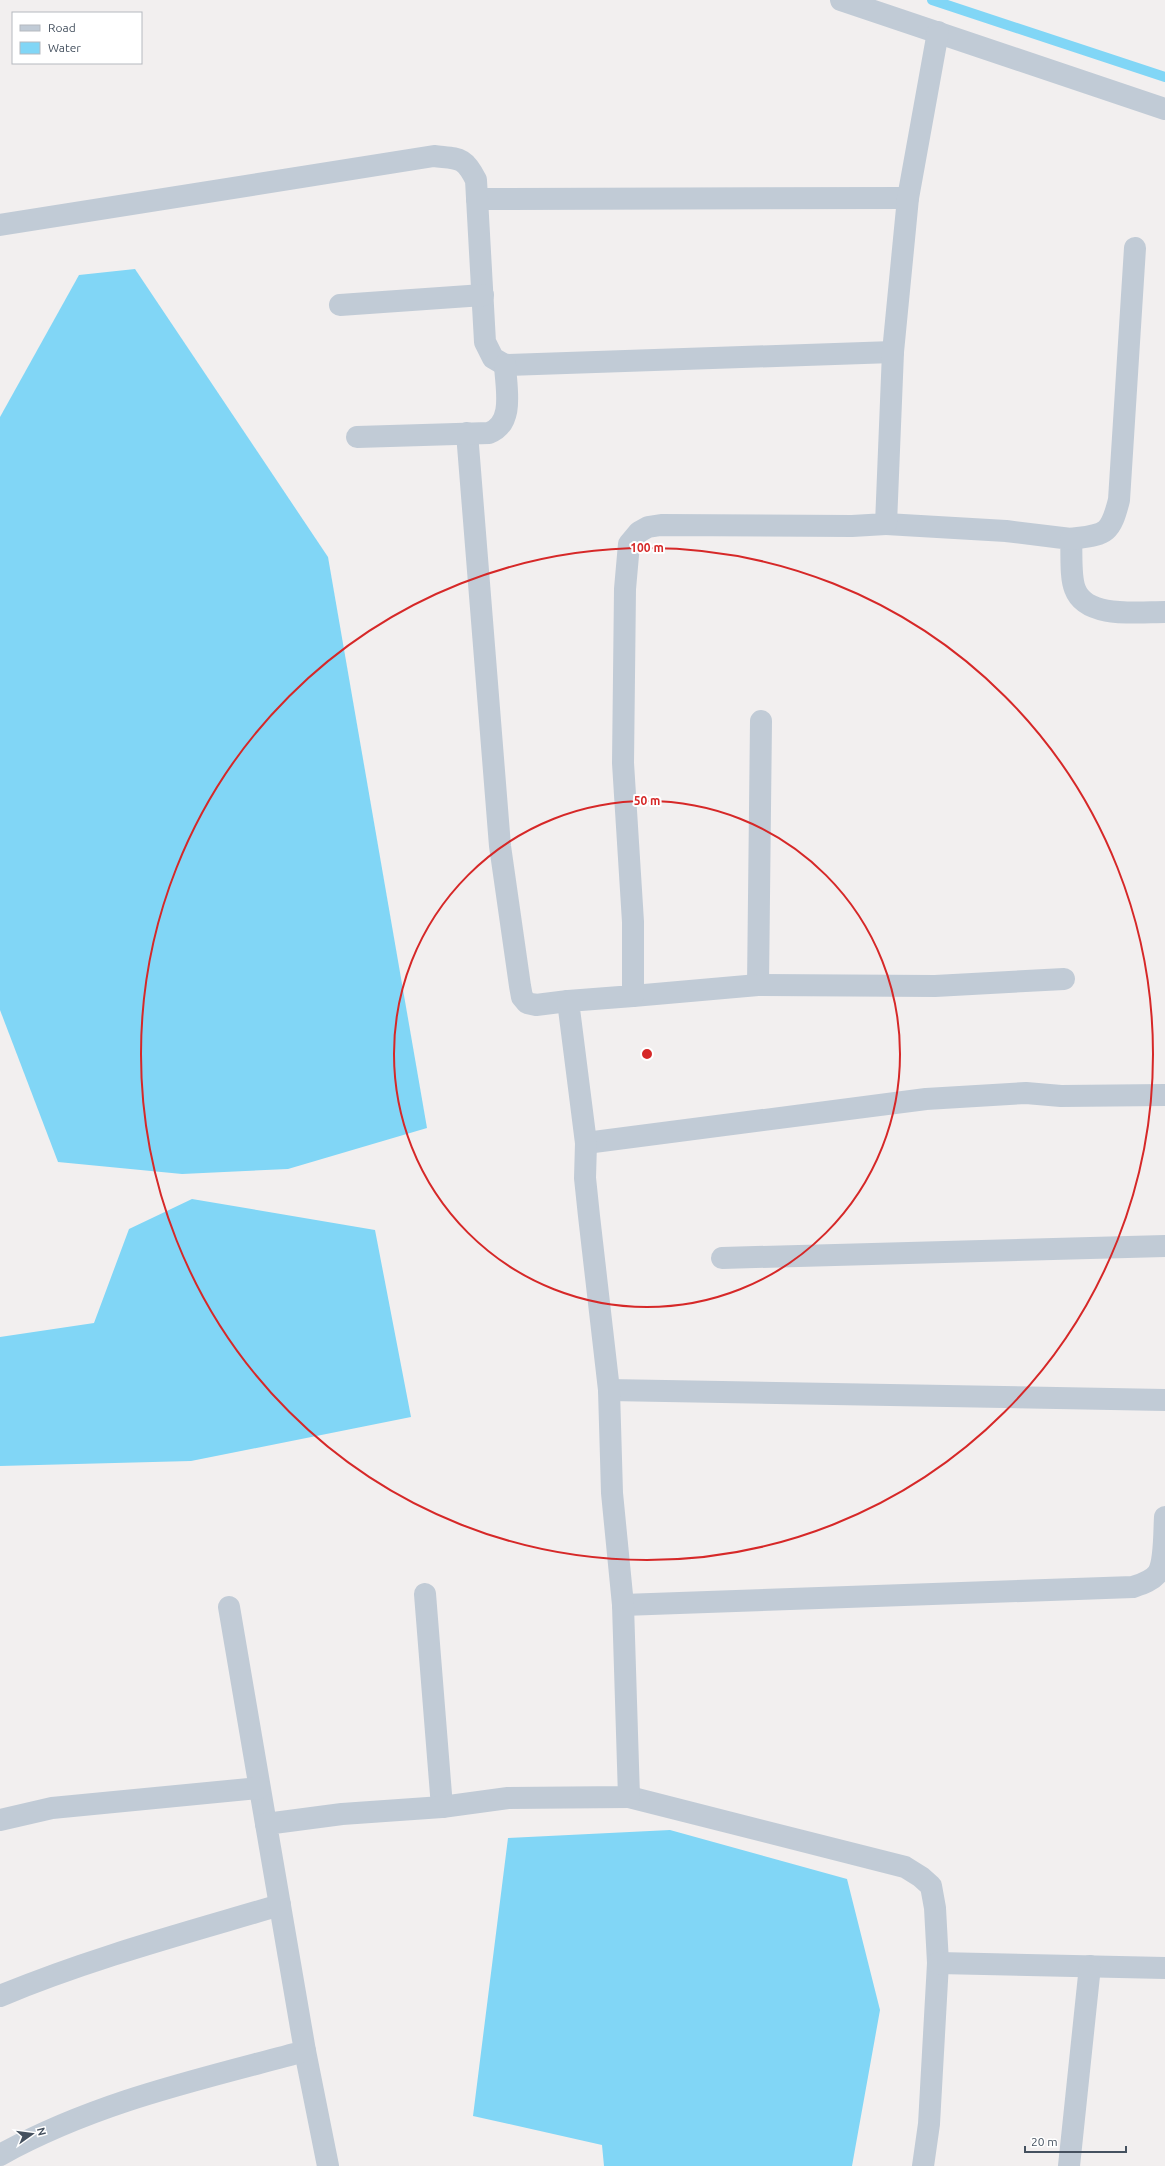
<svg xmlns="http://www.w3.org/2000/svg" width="1165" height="2166" font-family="Ubuntu,sans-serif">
  <rect width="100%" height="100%" fill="#f2efef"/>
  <g fill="#81d6f6">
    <path d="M135,269L328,557L427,1128L288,1169L182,1174L58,1162L0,1010V417L79,275Z"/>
    <path d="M192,1199L375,1230L411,1417L191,1461L0,1466V1337L94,1323L129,1229Z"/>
    <path d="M670,1830L847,1879L880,2010L852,2166H604L602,2145L473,2116L508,1838Z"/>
  </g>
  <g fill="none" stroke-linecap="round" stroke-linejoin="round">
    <path stroke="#81d6f6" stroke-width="10" d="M932,0L1165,77"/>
    <g stroke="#c1cbd6" stroke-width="22">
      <path d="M841,0L1165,109"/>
      <path d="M477,199L908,198"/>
      <path d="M0,225L434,156C459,159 464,156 476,180L485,342L493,358L505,365L893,352"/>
      <path d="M340,305L483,295"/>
      <path d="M467,433L500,846L520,986L522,997L527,1003L536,1005L568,1001"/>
      <path d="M357,437L489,433C515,423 506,388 505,365"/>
      <path d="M886,524L1006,531L1071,539C1072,553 1070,577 1075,589C1086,619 1138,612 1165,612"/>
      <path d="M1071,539C1105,534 1110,536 1119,500L1135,248"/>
      <path d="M758,985L761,721"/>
      <path d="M633,996L758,985L935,986L1064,979"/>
      <path d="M586,1143L926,1099L1026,1093L1061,1096L1165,1095"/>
      <path d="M722,1258L1165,1246"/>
      <path d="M609,1390L1165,1400"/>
      <path d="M425,1594L442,1807"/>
      <path d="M623,1605L1133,1587C1142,1584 1152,1581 1158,1573C1165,1562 1164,1531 1165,1517"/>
      <path d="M229,1607L266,1824"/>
      <path d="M629,1797L905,1867L921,1877L931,1886L935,1908L938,1963L929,2124L923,2166"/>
      <path d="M0,1820L52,1808L259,1788"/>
      <path d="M938,1963L1165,1968"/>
      <path d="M0,1996C91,1958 186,1933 280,1905"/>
      <path d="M305,2051L328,2166"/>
      <path d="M0,2155C98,2101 198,2080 305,2051L266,1824L342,1814L442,1807L508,1798L629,1797L623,1605L612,1493L609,1390L589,1216L585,1178L586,1143L568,1001L633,996V922L623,763L625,589L629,544L639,532L648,527L661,525L852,526L886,524L893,352L908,198L938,32"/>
      <path d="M1069,2166L1090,1966"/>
    </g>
  </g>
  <g fill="none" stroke="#d62828" stroke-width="2">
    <circle cx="647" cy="1054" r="253"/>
    <circle cx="647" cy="1054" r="506"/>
  </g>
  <circle cx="647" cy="1054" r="6" fill="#d62828" stroke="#fff" stroke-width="2"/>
  <g font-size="12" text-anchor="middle" font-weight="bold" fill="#d62828" stroke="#fff" stroke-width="4" stroke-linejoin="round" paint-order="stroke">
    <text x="647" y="552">100 m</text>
    <text x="647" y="805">50 m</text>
  </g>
  <rect x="12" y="12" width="130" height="52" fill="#ffffff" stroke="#b5b9bf"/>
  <rect x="20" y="25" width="20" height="6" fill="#c1cbd6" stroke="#b5b9bf"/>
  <text x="48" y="32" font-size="12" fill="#45515f">Road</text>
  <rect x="20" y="42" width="20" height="12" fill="#81d6f6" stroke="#b5b9bf"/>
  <text x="48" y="52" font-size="12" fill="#45515f">Water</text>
  <g transform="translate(32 2134) rotate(76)" stroke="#ffffff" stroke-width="3" paint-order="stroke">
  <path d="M0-3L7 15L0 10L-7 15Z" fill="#45515f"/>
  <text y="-6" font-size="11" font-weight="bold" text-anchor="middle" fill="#45515f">N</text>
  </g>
  <path d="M1025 2146v6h101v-6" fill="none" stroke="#45515f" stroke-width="2"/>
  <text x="1031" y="2146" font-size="12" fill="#45515f" stroke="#ffffff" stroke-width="3" paint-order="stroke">20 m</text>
</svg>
